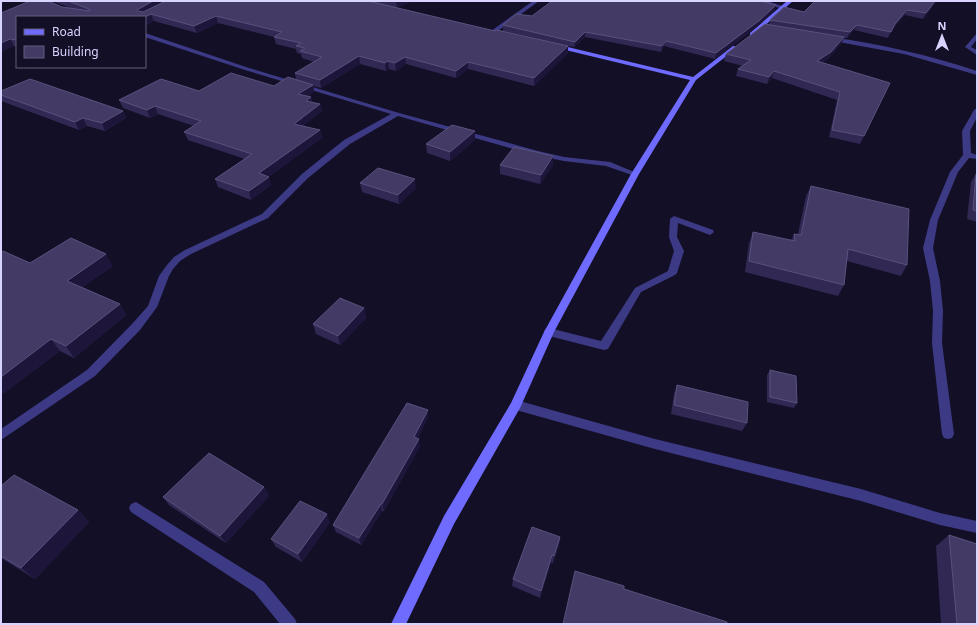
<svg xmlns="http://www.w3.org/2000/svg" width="978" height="625" font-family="'Noto Sans',sans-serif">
  <rect width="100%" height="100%" fill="#130f26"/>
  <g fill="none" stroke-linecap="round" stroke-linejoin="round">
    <g fill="#3d3a85" fill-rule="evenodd">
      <path d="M533,1H539L495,33H491V31Z"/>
      <path d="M758,1H767L785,7L782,9Z"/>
      <path d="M145,33L249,68L399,113L538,151L564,157L610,162L639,174L635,176L606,166L564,161L534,155L398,116L350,144L308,178L268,218L191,254L180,261L173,269L169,276L157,307L140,330L95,376L1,440V429L87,370L132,324L148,306L159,276L167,265L174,257L185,250L262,214L302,174L344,140L391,114L245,70L145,37Z"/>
      <path d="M977,33V39L971,47L977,50V55L965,47Z"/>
      <path d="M830,37C880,44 929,55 977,71V75L904,54L828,40L827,39Z"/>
      <path d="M977,108V117L970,131L971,153L977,155V159L969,158L958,172L938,220L933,248L940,281L943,311L942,343L954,434L952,438L948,439L944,438L942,434L932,343L933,311L930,281L923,248L930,220L950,172L963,155L962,131L974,110Z"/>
      <path d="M674,216L713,230L714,232L710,235L678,223L677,237L684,251L677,273L675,275L641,292L608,349L604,350L545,335L544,332L545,329L549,328L601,341L635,288L668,271L674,251L669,237L670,219Z"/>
      <path d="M516,400L655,439L861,489L940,513L977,521V533L940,525L861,501L655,449L516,410L512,408L510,405L512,402Z"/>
      <path d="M136,502L264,582L295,619L297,624H280L254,592L131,512L129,508L131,504Z"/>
    </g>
    <g fill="#6f6bff" fill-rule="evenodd">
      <path d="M787,1H793L754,35H750V33Z"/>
      <path d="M555,44L693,77L733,46L738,47L696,80L639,174L554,332L520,408L454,524L406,624H391L444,516L511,403L544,332L631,174L690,80L553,47L552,46Z"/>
    </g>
  </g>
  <g fill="#312854">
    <path d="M52,1H411L397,8L495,31L540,39L503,31V25L532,16L776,5L774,11L758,26L715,59L664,46L661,52L585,37L574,47L568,46V53L534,86L468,69L456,78L406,64L396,71L389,69L386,71L360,64L321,88L313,86L314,92L308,96L311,97L312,102L320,104L322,111L303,126L320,130L322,138L268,177L271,185L251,200L218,187L215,179L245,159L188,140L184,132L194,126L158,114L150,118L123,108L119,100L199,91L274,86L296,80L295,73L314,62L302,58L301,54L297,53L296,49L276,44L274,37L218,23L197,33L154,21L145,26V17H17V47L14,46L1,52V13L73,9Z"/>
    <path d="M815,1H937L923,19L905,15L892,29L888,38L854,30L847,38H844L841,44L828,59L822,63L890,83L860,144L829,137L837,100L772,78L767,84L736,76L738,69L743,66L724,61L726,54L769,25L770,20L804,12Z"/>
    <path d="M1,91L123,111L126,118L105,131L87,126L79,130L1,101Z"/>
    <path d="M475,140L450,161L427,153L426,144Z"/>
    <path d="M500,165H553L540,184L500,174Z"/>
    <path d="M976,174H977V222L967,219L971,182Z"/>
    <path d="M360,183L416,188L399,204L362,192Z"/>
    <path d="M811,186L907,265L901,276L847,261L844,285L838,296L745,272L749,243L753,232L791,240L794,234H798L806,196Z"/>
    <path d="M1,253L30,263L113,266L82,287L120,304L126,315L74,358L60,351L1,395Z"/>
    <path d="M364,308L366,318L340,345L316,334L313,324Z"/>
    <path d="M770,370L797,403L794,408L767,402V375Z"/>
    <path d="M677,385L747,423L742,431L671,414L674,394Z"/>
    <path d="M428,417L418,438L420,446L384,511H382L361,545L336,532L333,525Z"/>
    <path d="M1,486L78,510L89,522L35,579L1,558Z"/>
    <path d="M264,487L269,496L226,543L169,505L163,497Z"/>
    <path d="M330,522L302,562L276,547L271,539Z"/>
    <path d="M949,535L977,624H941L936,546Z"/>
    <path d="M560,537L559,545L553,563H551L540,598L512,586L513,579Z"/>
  </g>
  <g fill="#1d163a">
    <path d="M153,1H169L140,17L137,10Z"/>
    <path d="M396,1H411L397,8Z"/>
    <path d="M935,1H937L923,19L926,13Z"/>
    <path d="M776,5L774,11L758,26L715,59L716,53Z"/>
    <path d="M907,10L905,15L892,29L888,38L895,24Z"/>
    <path d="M151,14L154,21L145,26V17Z"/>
    <path d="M216,16L218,23L197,33L194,26Z"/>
    <path d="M857,25L854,30L847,38L850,32Z"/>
    <path d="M585,32V37L574,47L575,42Z"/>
    <path d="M844,37L841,44L828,59L815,69L817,61Z"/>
    <path d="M10,39L14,46L1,52V43Z"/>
    <path d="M666,41L664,46L661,52L662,46Z"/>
    <path d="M568,46V53L534,86V78Z"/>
    <path d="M359,56L360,64L321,88L320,80Z"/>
    <path d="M405,57L406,64L396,71L395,63Z"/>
    <path d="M388,61L389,69L386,71L385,63Z"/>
    <path d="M468,62V69L456,78V71Z"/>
    <path d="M774,71L772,78L767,84L769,77Z"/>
    <path d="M313,85L314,92L300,102L298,94Z"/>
    <path d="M311,97L312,105L306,101Z"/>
    <path d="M320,104L322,111L296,132L294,124Z"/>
    <path d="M155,106L158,114L150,118L147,110Z"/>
    <path d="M123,111L126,118L105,131L102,123Z"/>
    <path d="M83,118L87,126L79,130L75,122Z"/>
    <path d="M320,130L322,138L262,182L259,173Z"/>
    <path d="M475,131V140L450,161V152Z"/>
    <path d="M553,156V165L540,184L541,175Z"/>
    <path d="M269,177L271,185L251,200L249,191Z"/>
    <path d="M415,179L416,188L399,204L398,195Z"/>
    <path d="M106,254L113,266L74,292L67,281Z"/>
    <path d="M120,304L126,315L74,358L66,346Z"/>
    <path d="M364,308L366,318L340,345L338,336Z"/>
    <path d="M51,339L60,351L1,395V377Z"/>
    <path d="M428,410V417L415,444L414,437Z"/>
    <path d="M419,439L420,446L384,511L382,504Z"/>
    <path d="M264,487L269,496L226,543L220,536Z"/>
    <path d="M381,504L382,511L361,545L359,538Z"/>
    <path d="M78,510L89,522L35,579L21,568Z"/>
    <path d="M327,514L330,522L302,562L298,554Z"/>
    <path d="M560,537L559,545L553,563L554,556Z"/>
    <path d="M552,555L551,563L540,598L541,591Z"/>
  </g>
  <g fill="#433a66" stroke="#5a527e">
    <path d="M30,1H48L62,7L90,11L89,9L68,1H153L137,10L138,11L143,12L166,1H368L495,31L497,30L568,46L534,78L468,62L456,71L405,57L395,63L388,61L385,63L359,56L320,80L295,73L322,57L300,51L305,48L296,46L301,43L274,37L282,32L216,16L194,26L151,14L145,17H17V40L10,39L1,43V13Z"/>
    <path d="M552,1H761L776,5L760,20L716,53L666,41L662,46L585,32L575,42L503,25L516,14L532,16Z"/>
    <path d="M815,1H935L926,13L907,10L895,24L891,32L857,25L850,32L770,20L784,7L804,12Z"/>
    <path d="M765,24L844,37L831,52L817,61L890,83L864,136L832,130L840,92L774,71L769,77L738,69L751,60L726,54Z"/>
    <path d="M231,73L274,86L288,77L313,85L298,94L311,97L306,101L320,104L294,124L320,130L259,173L269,177L249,191L215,179L252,154L184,132L201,121L155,106L147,110L119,100L161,79L199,91Z"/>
    <path d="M30,79L123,111L102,123L83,118L75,122L1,95V91Z"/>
    <path d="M452,125L475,131L450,152L426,144Z"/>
    <path d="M514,147L553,156L541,175L500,165Z"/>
    <path d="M378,168L415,179L398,195L360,183Z"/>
    <path d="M976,174H977V211L973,210Z"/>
    <path d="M811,186L909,209L907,265L848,249L844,285L749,261L753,232L795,241L794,234L801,235Z"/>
    <path d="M71,238L106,254L67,281L120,304L66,346L51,339L1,377V253L3,251L30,263Z"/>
    <path d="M340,298L364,308L338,336L313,324Z"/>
    <path d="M770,370L796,376L797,403L770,397Z"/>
    <path d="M677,385L748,402L747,423L674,405Z"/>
    <path d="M407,403L428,410L414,437L419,439L382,504H381L359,538L333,525Z"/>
    <path d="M209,453L264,487L220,536L163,497Z"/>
    <path d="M14,475L78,510L21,568L1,556V486Z"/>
    <path d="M300,501L327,514L298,554L271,539Z"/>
    <path d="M532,527L560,537L554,556L552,555L541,591L513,579Z"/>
    <path d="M949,535L977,544V624H957Z"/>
    <path d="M575,571L624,586V589L727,622V624H563Z"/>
  </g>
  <rect width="978" height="625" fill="none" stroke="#d9d4ff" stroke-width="4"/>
  <rect x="16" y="16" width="130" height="52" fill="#130f26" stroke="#625e7d"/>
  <rect x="24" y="29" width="20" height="6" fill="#6f6bff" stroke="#625e7d"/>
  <text x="52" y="36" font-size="12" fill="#d9d4ff">Road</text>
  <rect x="24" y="46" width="20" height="12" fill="#433a66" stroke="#625e7d"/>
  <text x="52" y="56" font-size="12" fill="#d9d4ff">Building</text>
  <g transform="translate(942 36)" stroke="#130f26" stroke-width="3" paint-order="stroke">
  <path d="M0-3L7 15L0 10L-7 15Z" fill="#d9d4ff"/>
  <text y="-6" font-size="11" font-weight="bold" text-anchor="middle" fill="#d9d4ff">N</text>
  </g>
</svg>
